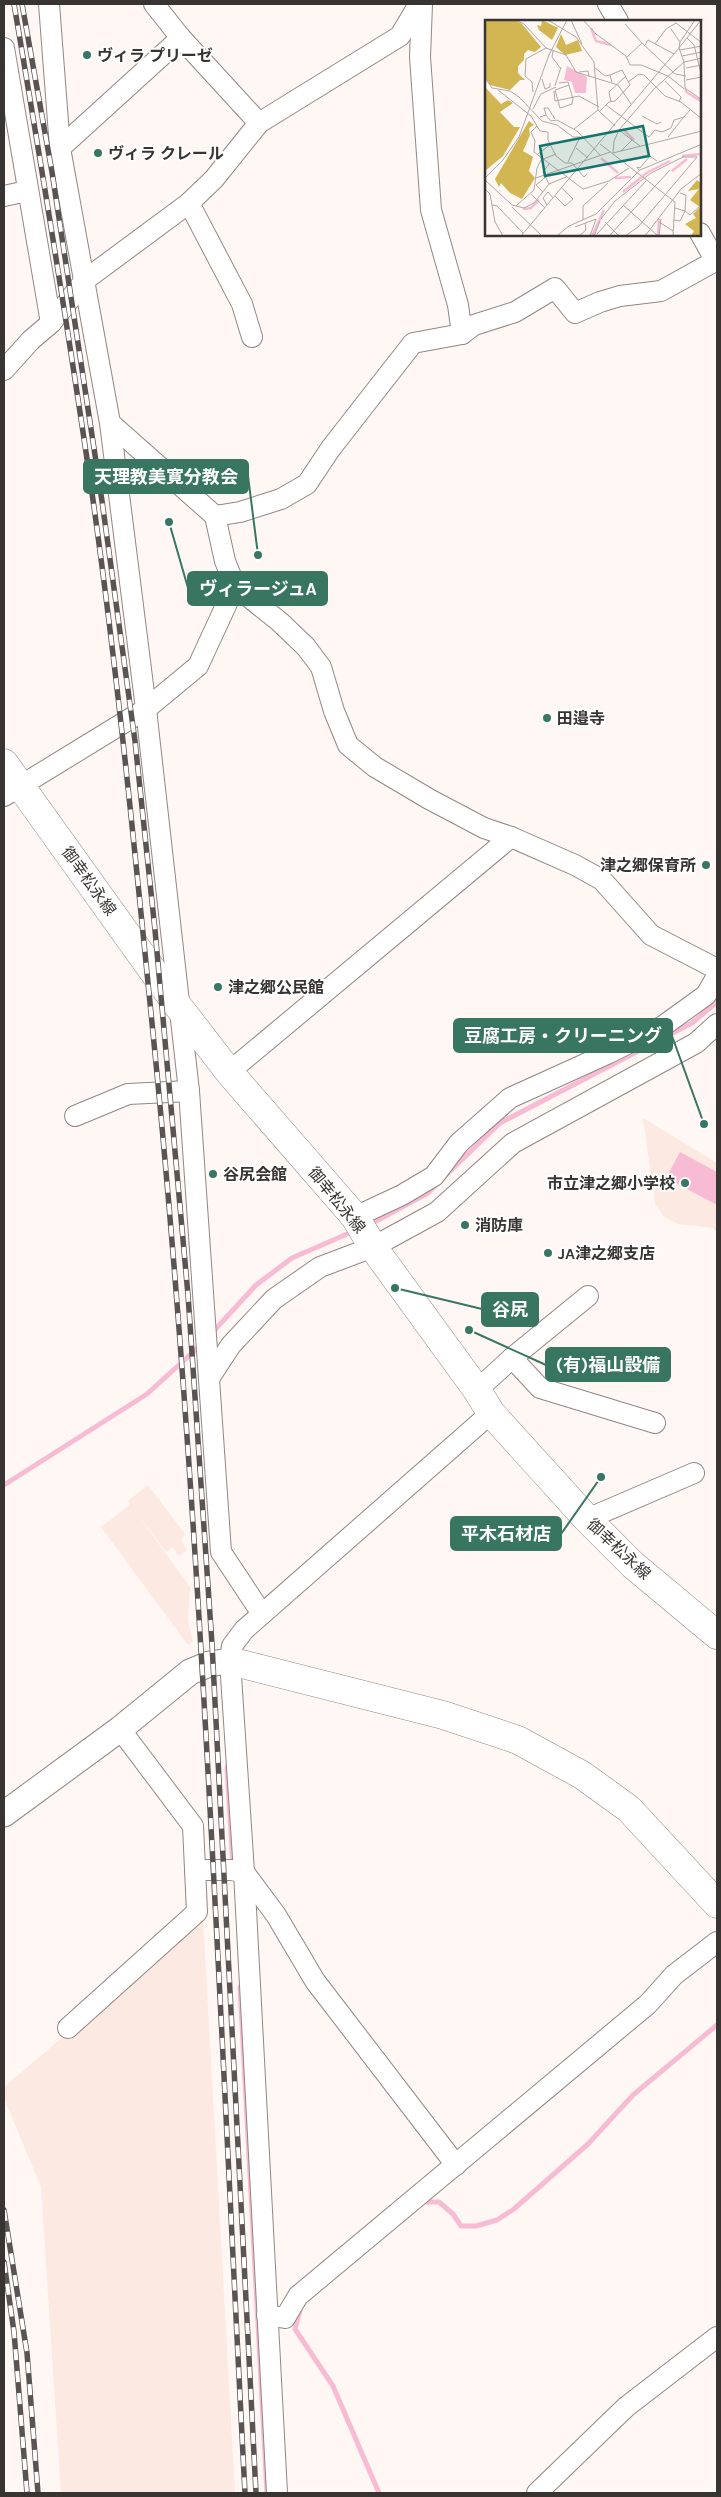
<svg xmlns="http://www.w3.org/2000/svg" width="721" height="2497" font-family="Karla,'Noto Sans JP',sans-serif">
  <rect width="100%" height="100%" fill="#fef7f4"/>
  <g fill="#fce9e1">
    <path d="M643,1118L717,1163V1232L713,1228L678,1224L664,1217L655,1204Z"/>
    <path d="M148,1485L185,1534L181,1541L187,1550L179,1556L172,1547L166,1552L132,1507L190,1587L188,1620L193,1642L188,1645L101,1527L130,1505L128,1501Z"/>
    <path d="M203,1918L235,2493H61L41,2187L4,2098V2087Z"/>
  </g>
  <path fill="#f7bcd4" d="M680,1152L717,1172V1205L666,1178Z"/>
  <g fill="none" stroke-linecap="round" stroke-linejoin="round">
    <g stroke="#f7bcd4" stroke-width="5">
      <path d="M446,1175L500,1123L692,1023L717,1002"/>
      <path d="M369,1225L428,1193L436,1185"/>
      <path d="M211,1334L256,1285L292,1258L354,1231"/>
      <path d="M4,1485L147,1394L202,1344"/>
      <path d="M227,1767L233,1866"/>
      <path d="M240,1987L267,2493"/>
      <path d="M422,2202H439L453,2214L461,2226H476L497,2220L514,2209L588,2144L633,2095L717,2025"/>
      <path d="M300,2310L295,2329L333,2386L379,2493"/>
    </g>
    <g stroke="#918783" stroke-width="22">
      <g id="minor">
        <path d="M49,4L60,148L110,423L146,709L189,1091L221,1552L262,1614"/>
        <path d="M154,4L181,38L259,123"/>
        <path d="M422,4L420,57L431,210L458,305L462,334"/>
        <path d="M608,4L618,21"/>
        <path d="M4,48L51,323"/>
        <path d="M60,148L181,38"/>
        <path d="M4,196L27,191"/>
        <path d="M189,203L242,304L252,337"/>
        <path d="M700,233L715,260"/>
        <path d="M717,260L661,291L620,296L600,302L575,313L555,288L515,312L474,325L462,334L413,343L331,448L307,484L281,499L240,512L215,516L225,561L235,586L280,622L306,647L321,667L334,711L348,745L375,767L429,799L484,828L511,837L575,865L602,880L651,935L717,969"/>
        <path d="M4,370L31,340L51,323L85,280L189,203L214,179L259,123L400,36L419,4"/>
        <path d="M110,423L215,516"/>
        <path d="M4,796L146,709L198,666L235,586"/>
        <path d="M229,1072L511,837"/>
        <path d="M75,1116L128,1094L189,1091"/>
        <path d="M355,1217L402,1195L434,1176L459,1143L510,1098L607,1054L663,1026L706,995L717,976"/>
        <path d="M512,1358L540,1388L655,1423"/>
        <path d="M210,1377L231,1345L274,1299L320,1267L373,1247L437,1212L513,1143L696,1043L717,1024"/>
        <path d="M477,1390L512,1358L588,1296"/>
        <path d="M587,1519L694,1473"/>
        <path d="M195,1870H231L244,1872L276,1915L315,1981L456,2165"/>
        <path d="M68,2028L197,1912L193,1826L120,1729"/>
        <path d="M267,2315L285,2318L298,2296L648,2004L674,1975L717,1942"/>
        <path d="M277,2493L244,1872L230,1661L232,1646L244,1630L491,1413"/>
        <path d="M537,2493L626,2407L717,2337"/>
      </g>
    </g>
    <g stroke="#918783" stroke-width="27">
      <path id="tertiary" d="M4,1814L120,1729L190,1672L209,1664L230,1661"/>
    </g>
    <g stroke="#918783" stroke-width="29">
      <g id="secondary">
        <path d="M4,763L178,1006L229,1072L355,1217L373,1247L477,1390L491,1413L587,1519L633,1565L717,1635"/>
        <path d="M230,1661L443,1715L518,1740L582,1775L629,1809L717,1904"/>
      </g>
    </g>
    <use href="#minor" stroke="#fff" stroke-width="20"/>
    <use href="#tertiary" stroke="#fff" stroke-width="25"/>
    <use href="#secondary" stroke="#fff" stroke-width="28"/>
    <g stroke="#595452" stroke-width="5.5">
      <g id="rail">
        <path d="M14,4C42,169 69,334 93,500C117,670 134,842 151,1013C201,1505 219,1999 245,2493"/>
        <path d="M22,4L52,172L102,501L135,741L155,930L188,1295L212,1644L256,2493"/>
        <path d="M4,2210L27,2353L38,2493"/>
        <path d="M4,2262L14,2332L27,2493"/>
      </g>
    </g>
    <use href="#rail" stroke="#fff" stroke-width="4" stroke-dasharray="11" stroke-linecap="butt"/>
  </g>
  <g fill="#397661" stroke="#fff" stroke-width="2">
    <circle cx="87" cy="55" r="5"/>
    <circle cx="98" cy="153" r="5"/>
    <circle cx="547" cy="718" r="5"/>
    <circle cx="706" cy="865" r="5"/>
    <circle cx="218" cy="987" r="5"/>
    <circle cx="213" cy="1174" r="5"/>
    <circle cx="685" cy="1183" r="5"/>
    <circle cx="465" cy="1225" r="5"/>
    <circle cx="548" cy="1253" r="5"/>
  </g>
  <g text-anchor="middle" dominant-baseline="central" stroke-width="4" stroke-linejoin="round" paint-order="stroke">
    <g font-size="16" font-weight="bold" fill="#383432" stroke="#fff" text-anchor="start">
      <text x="97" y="55">ヴィラ プリーゼ</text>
      <text x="108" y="153">ヴィラ クレール</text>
      <text x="557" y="718">田邉寺</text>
      <text x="696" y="865" text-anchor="end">津之郷保育所</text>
      <text x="228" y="987">津之郷公民館</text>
      <text x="223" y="1174">谷尻会館</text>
      <text x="675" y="1183" text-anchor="end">市立津之郷小学校</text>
      <text x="475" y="1225">消防庫</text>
      <text x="558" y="1253">JA津之郷支店</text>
    </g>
    <g font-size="16" fill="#383432" stroke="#fff">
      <text transform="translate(89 881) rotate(54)">御幸松永線</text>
      <text transform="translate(337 1200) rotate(51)">御幸松永線</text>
      <text transform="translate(619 1549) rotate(43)">御幸松永線</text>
    </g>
  </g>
  <g transform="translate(485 20)">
    <rect width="216" height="216" fill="#fef7f4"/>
    <path d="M0,0H30L37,4L56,27L50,32L43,30L39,34V40L33,46V53L40,60H35L25,70L5,65L0,58ZM57,0L73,8L67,20L54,10L52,5L56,6ZM76,14L81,25L93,20L97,31L80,35L71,27ZM0,67L16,84L23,80L28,83L15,92L29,107H35L18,136L0,151ZM44,101L49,105L44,108L45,115L38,131L48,137L44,151L50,158L37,179L25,173L16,163L14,167L10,159ZM212,160L216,163V216H206L209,211L200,204L211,198L208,194L215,187L205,180L214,169L203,171Z" fill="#d2b652"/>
    <path d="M82,46L102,57L101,73H90L87,62L79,60Z" fill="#f7bcd4"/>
    <path fill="none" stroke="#f7bcd4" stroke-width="2.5" d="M106,8L111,21L126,25M200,71L217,82M138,109L149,120M197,136L217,134M116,138L133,153M187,151L202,139M130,158L146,157M138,172L163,152L185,141M38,189L46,188L54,180M173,215L174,199M107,216L119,190"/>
    <path fill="none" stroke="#afa9a6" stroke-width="1" d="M31,0L39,4L61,28L81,35L91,52L133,65L146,84M63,0L91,17L109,42L113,90L130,106M86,0L97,24M98,0L111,14L141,36L145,45H156L183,56L202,71M140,4L157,23M186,9L195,22M202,18L209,25L217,57M170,24L181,9L191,3L217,23M160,25L163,20L189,34M195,30L217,26M68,31L67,37L76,49M197,36L217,32M142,37L157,23L190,54L201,56M217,38L199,42L200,68L217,80M109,47L120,56L125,55M201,48L217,45M94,52L103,51L104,57M40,56L41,39L61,28M40,56L47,62L48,72M0,58L7,68L25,71L34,77L57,101L72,105L88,117H95M57,59L60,69L65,67V63M201,60L217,57M180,61L196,77L194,82M143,62L154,54L159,55L180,76L196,82L217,99M74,63L83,62L88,79L87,84L75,88L70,70L84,65M70,66L76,47M13,70L46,96L55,111L63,112V120L71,136L80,143H87L99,157L102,154M69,71L70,81L94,76L114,87M126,82L124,72L140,57M121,85L164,117L170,110L177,112L186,108L189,100L199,97L205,90M48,89L56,74L71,67M114,92L124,82L130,81L145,65L137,50L125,55L127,62M61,95L59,88H63L70,99M157,96L172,104L176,102M55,97L61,95L66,101L72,100L92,111L116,136M129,105L194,28L195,22L210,0M52,106L46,112L50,121L49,132L98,169L124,161L144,148M89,109L113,90M134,110L155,126M183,117L198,98M115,124L190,182L188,216M91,128L103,138M136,131L147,120M128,133L217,111M128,133L129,121L134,110L169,69L199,42L194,28L216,0M53,134L66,124M83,142L95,117M64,144L58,152L64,164M154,150L152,147L155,148L165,136L172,141M0,158L18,140L34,117L64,35L82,0M51,158L125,132M0,160L27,185L39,188L49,183L64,164L81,157M0,169L5,174L10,202L18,216M58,172L51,165L62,156M195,173L201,175L200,191L205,195L214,187M46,174L60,188M70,176L80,186L88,179L77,168M7,185L12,186L38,213M62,185L58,178L63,172L68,178M138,185L172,215M31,186L49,170L52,148L56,140L71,134M27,187L57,216M116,199L130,181L166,153L198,137H212M98,200V186L123,163M189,200L195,201L200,191L190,188M120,202L134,216M174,202L188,211M90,207L111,199M112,214L161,161M36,216L129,105M72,216L84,206L111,194L155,150L217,124M94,216L101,210L100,203M105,216L111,199M109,216L115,201M124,216L185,150M140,216L153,207L212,137M160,216L196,169L217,153M174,216L176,199"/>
    <path fill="#0f766e" fill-opacity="0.15" stroke="#0f766e" stroke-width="2.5" d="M158,106L164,136L60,156L55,126Z"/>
    <rect width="216" height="216" fill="none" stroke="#383432" stroke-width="2.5"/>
  </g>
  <path fill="none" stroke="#397661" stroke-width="2" d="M258 555L248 476M169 522L188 588M704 1124L672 1036M395 1288L482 1309M469 1330L546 1365M601 1477L561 1534"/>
  <g fill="#397661" stroke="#fff" stroke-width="2">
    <circle cx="258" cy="555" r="5"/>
    <circle cx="169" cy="522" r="5"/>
    <circle cx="704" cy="1124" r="5"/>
    <circle cx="395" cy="1288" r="5"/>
    <circle cx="469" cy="1330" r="5"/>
    <circle cx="601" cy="1477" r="5"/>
  </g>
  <g fill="#397661" stroke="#397661" stroke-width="2">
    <rect x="84" y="460" width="164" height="33" rx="5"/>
    <rect x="188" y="572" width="139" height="33" rx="5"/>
    <rect x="454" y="1019" width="218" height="33" rx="5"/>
    <rect x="482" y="1293" width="56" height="33" rx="5"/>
    <rect x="546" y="1348" width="124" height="33" rx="5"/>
    <rect x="451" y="1517" width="110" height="33" rx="5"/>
  </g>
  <g font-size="18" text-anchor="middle" font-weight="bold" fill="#fff">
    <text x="166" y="483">天理教美寛分教会</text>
    <text x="258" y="595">ヴィラージュA</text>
    <text x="563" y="1042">豆腐工房・クリーニング</text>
    <text x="510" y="1316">谷尻</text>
    <text x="608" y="1371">(有)福山設備</text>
    <text x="506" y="1540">平木石材店</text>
  </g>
  <rect width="721" height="2497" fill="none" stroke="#383432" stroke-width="10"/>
</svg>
